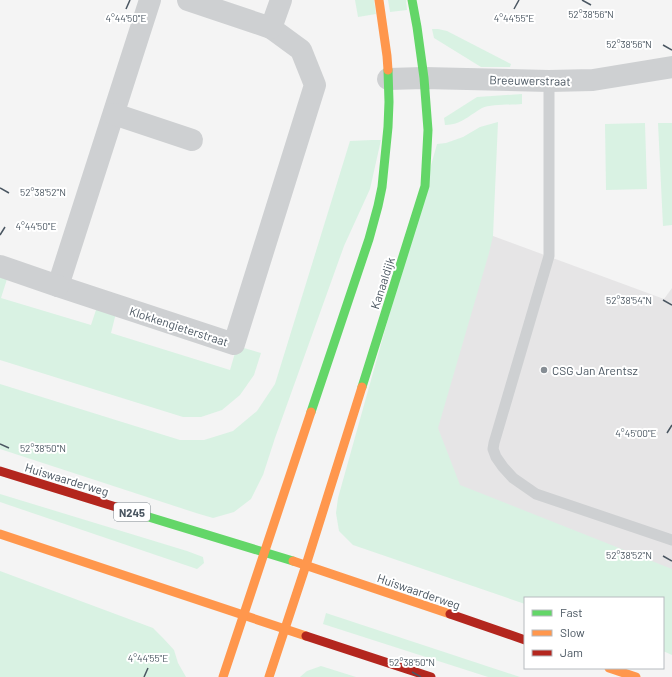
<svg xmlns="http://www.w3.org/2000/svg" width="672" height="677" font-family="Barlow,sans-serif">
  <rect width="100%" height="100%" fill="#f4f4f4"/>
  <path fill="#e6e5e6" d="M459,230L493,236L664,299L672,288V620L663,598L399,457Z"/>
  <g fill="#d9f2e3">
    <path d="M355,0H374L376,14L358,17Z"/>
    <path d="M388,0H406L407,10L390,12Z"/>
    <path d="M432,29H438L447,31L511,64L510,67H481L434,38Z"/>
    <path d="M522,94V104C512,105 491,104 482,108C478,110 475,113 471,115C463,121 455,125 445,125L444,118L477,97Z"/>
    <path d="M498,122L493,236L489,253L438,428L460,485L672,569V655L663,651V598H525V604L353,545L339,531L336,513L338,498L437,144L446,143L463,137L480,127Z"/>
    <path d="M645,123L647,189L606,190L605,124Z"/>
    <path d="M658,123H672V225L663,226Z"/>
    <path d="M372,140H381L370,189L344,246L275,438L263,475L251,499L234,512L213,518L196,513L0,449V384L180,440H204L233,431L257,411L275,384L350,141Z"/>
    <path d="M0,277L7,279L1,298L91,325L97,307L116,313L111,333L230,370L237,346L261,353L254,375L240,395L222,410L201,417H183L0,360Z"/>
    <path d="M0,494L187,551L203,557L204,563L197,569L0,502Z"/>
    <path d="M0,571L153,628L163,638L174,650L178,663L186,677H0Z"/>
    <path d="M326,613L520,677H488L323,624Z"/>
    <path d="M321,666L356,677H300L307,671Z"/>
  </g>
  <g fill="none" stroke-linecap="round" stroke-linejoin="round">
    <path stroke="#ced0d2" stroke-width="11" d="M549,81V256L494,443L493,449L496,457L503,467L513,478L536,494L672,540"/>
    <g stroke="#ced0d2" stroke-width="22">
      <path d="M150,0L58,286L234,344L315,85L301,50L271,28"/>
      <path d="M188,0L271,28L281,0"/>
      <path d="M388,79L424,78L549,81L593,80L672,67"/>
      <path d="M114,114L192,140"/>
      <path d="M0,266L58,286"/>
    </g>
    <g stroke="#63d668" stroke-width="9">
      <path d="M362,387L425,186L428,130L424,78L417,27L412,0"/>
      <path d="M311,412L369,239L378,206L382,187L388,127L389,102L388,70"/>
      <path d="M116,507L293,561"/>
    </g>
    <g stroke="#ff974d" stroke-width="9">
      <path d="M379,0L387,56L388,70"/>
      <path d="M0,534L306,636"/>
      <path d="M293,561L450,614"/>
      <path d="M609,668L636,677"/>
      <path d="M223,677L311,412"/>
      <path d="M269,677L306,565L362,387"/>
    </g>
    <g stroke="#b3261e" stroke-width="9">
      <path d="M0,471L116,507"/>
      <path d="M450,614L525,640"/>
      <path d="M306,636L431,677"/>
    </g>
  </g>
  <path fill="none" stroke="#4a5661" stroke-width="1.5" d="M582,0L591,5M126,9L130,0M514,9L519,0M663,45L672,50M0,188L9,193M0,235L5,227M663,300L672,305M667,433L672,425M0,444L9,448M663,556L672,561M412,672L421,677M144,677L148,668"/>
  <circle fill="#868d94" stroke="#fff" stroke-width="1.5" cx="544" cy="370" r="4"/>
  <g text-anchor="middle" dominant-baseline="central" stroke-width="4" stroke-linejoin="round" paint-order="stroke">
    <rect fill="#fff" stroke="#808990" stroke-width="1" x="114" y="503" width="36" height="18" rx="3"/>
    <g font-size="11" font-weight="bold" fill="#4a5661">
      <text x="132" y="512">N245</text>
    </g>
    <g font-size="12" fill="#4a5661" stroke="#fff">
      <text transform="translate(530 80) rotate(1)">Breeuwerstraat</text>
      <text transform="translate(382 283) rotate(-72)">Kanaaldijk</text>
      <text transform="translate(179 326) rotate(18)">Klokkengieterstraat</text>
      <text transform="translate(67 479) rotate(17)">Huiswaarderweg</text>
      <text transform="translate(419 591) rotate(19)">Huiswaarderweg</text>
    </g>
    <g font-size="12" fill="#4a5661" stroke="#fff" text-anchor="start">
      <text x="552" y="370">CSG Jan Arentsz</text>
    </g>
  </g>
  <g font-size="10" text-anchor="middle" fill="#4a5661" stroke="#fff" stroke-width="4" stroke-linejoin="round" paint-order="stroke">
    <text x="591" y="18">52°38'56"N</text>
    <text x="126" y="22">4°44'50"E</text>
    <text x="514" y="22">4°44'55"E</text>
    <text x="629" y="48">52°38'56"N</text>
    <text x="43" y="196">52°38'52"N</text>
    <text x="36" y="230">4°44'50"E</text>
    <text x="629" y="304">52°38'54"N</text>
    <text x="636" y="437">4°45'00"E</text>
    <text x="43" y="452">52°38'50"N</text>
    <text x="629" y="559">52°38'52"N</text>
    <text x="148" y="662">4°44'55"E</text>
    <text x="412" y="666">52°38'50"N</text>
  </g>
  <rect x="524" y="597" width="140" height="72" fill="#ffffff" stroke="#b7bbc0"/>
  <rect x="532" y="610" width="20" height="6" fill="#63d668" stroke="#b7bbc0"/>
  <text x="560" y="617" font-size="12" fill="#4a5661">Fast</text>
  <rect x="532" y="630" width="20" height="6" fill="#ff974d" stroke="#b7bbc0"/>
  <text x="560" y="637" font-size="12" fill="#4a5661">Slow</text>
  <rect x="532" y="650" width="20" height="6" fill="#b3261e" stroke="#b7bbc0"/>
  <text x="560" y="657" font-size="12" fill="#4a5661">Jam</text>
</svg>
